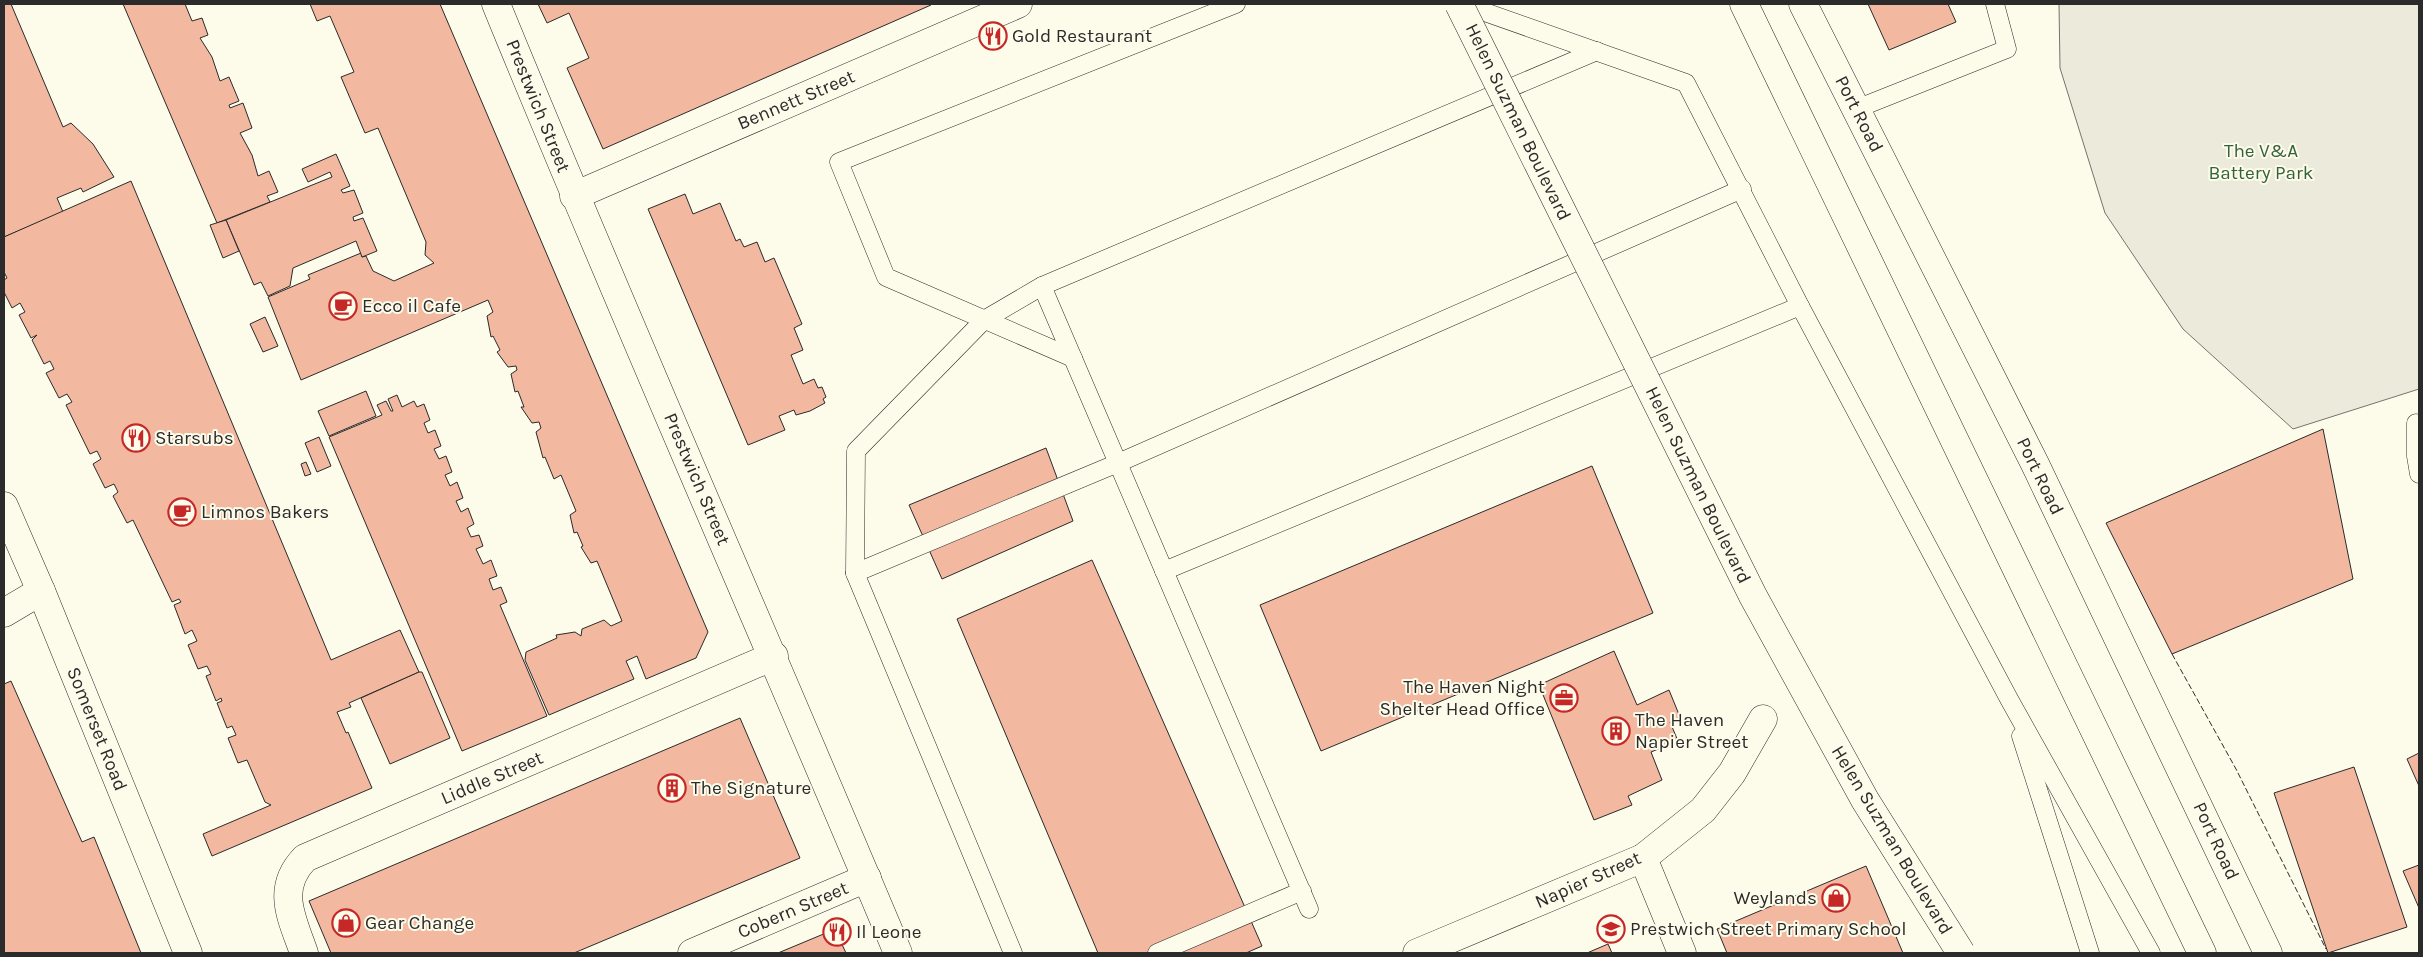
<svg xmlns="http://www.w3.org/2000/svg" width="2423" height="957" font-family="Karla,sans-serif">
  <rect width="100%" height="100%" fill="#fdfbea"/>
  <path fill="#ecebdb" stroke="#74746e" d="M2059,4H2419V389L2293,429L2183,329L2105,213L2060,68Z"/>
  <g fill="#f2b8a0" stroke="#2b2b2b">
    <path d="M4,4H11L63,127L71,123L93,144L114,177L83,192L81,188L57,198L63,212L4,237Z"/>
    <path d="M123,4H185L192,21L202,18L208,35L200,38L212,57L220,81L229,77L239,101L229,105L230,108L243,103L252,128L240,133L252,155L258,176L269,171L278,192L267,196L270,202L217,223Z"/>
    <path d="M310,4H440L708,632L696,658L646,679L637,656L626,661L634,679L549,715L525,660L526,652L557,638L556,635L575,632L581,636L582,629L604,620L611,626L622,621L597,561L591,563L581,547L583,546L577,532L574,533L570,515L576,511L561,475L554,479L545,457L543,458L536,432L541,428L539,422L532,423L521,407H524L518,391L515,392L511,374L517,370L516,366L508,367L497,352L500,350L493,336L491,337L487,316L493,312L488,300L301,380L268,297L310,279L308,275L361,253L362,257L366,256L373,271L394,281L434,263L425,255L426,242L378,128L365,133L341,77L354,72L330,16L317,21Z"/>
    <path d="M538,4H931V5L603,149L567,68L589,58L569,13L547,23Z"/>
    <path d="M1868,4H1948L1956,22L1889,50Z"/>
    <path d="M336,154L350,186L341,190L343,193L354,190L363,213L353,217L354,221L363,218L377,251L362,257L356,241L293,268L290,286L268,296L261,282L254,285L226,220L332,177L330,172L308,182L302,169Z"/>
    <path d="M131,181L331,660L400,630L419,672L349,703L351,707L337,712L346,733L348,732L372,788L212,856L203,834L271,805L265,802L247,760L238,763L228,738L236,735L232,726L227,728L217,703L222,701L221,698L216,701L206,676L211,674L207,666L198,669L188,645L197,641L192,630L185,634L174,605L181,602L179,599L172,602L133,520L127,523L113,496L118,492L114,484L105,488L93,464L101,459L97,451L90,454L66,405L72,402L67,394L59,398L46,373L54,369L50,361L44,364L32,340L37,335L31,338L19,315L25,312L20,303L12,308L4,292V280L7,278L4,272V237Z"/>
    <path d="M685,194L693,214L720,203L736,241L740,239L744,247L757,242L765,262L774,258L802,324L794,328L803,350L791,355L803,384L814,379L818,388L822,387L826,397L823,399L825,403L810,411L796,415L794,410L779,416L785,430L748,445L648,209Z"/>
    <path d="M226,220L239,251L223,258L210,225Z"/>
    <path d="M265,317L278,346L263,352L250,324Z"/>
    <path d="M366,391L376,416L329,436L318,411Z"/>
    <path d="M397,395L402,407L414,401L417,407L424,404L430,420L424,423L428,433L435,430L441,446L434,449L439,459L446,456L452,472L445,475L450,486L457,482L463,498L456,501L461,512L468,508L474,524L467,528L471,537L479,535L483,546L476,549L483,564L491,560L497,576L489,579L493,590L501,587L507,602L500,605L547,716L462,751L329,437L382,415L377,405L386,401L391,411H393L388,399Z"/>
    <path d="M2323,429L2353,579L2172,654L2106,523Z"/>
    <path d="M319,437L331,466L317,472L305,443Z"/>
    <path d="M1046,448L1073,521L942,579L909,505Z"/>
    <path d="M306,462L311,474L305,476L301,464Z"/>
    <path d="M1592,466L1653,613L1321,751L1260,605Z"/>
    <path d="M1092,560L1262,946L1246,953H1098L957,619Z"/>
    <path d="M1614,651L1637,705L1669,690L1680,717L1670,722L1678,741L1651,752L1662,780L1628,796L1632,805L1594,820L1539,685Z"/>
    <path d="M419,672H422L450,738L390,764L361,698Z"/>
    <path d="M11,681L82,842L94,837L141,953H4V684Z"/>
    <path d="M740,718L800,858L574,953H331L309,901Z"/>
    <path d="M2419,753V786L2407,759Z"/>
    <path d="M2354,767L2407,927L2328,953L2274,793Z"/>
    <path d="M2419,865V908L2403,871Z"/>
    <path d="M1866,866L1903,953H1727L1717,929Z"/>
    <path d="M826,933L839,938L846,953H778Z"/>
    <path d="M1608,944L1612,953H1587Z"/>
  </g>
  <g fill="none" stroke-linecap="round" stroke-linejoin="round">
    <g stroke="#2b2b2b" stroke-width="19">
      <g id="lane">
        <path d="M1462,4L1686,83L1800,306L2009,699L2151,953"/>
        <path d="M1856,109L2007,49L1995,4"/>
        <path d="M1073,358L886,277L839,162L1236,4"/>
        <path d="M2416,423V456L2419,474"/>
        <path d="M1164,571L1800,306"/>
        <path d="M855,573L1118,463L1742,189"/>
        <path d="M2021,736L2090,953"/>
        <path d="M1309,909L1042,286L1597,51"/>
        <path d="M1013,953L855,573L856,451L984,320L1042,286"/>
        <path d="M1157,953L1302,891"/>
      </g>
    </g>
    <g stroke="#2b2b2b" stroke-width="29">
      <g id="street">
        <path d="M496,4C626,322 765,636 898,953"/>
        <path d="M1803,4L2035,464L2268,953"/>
        <path d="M574,196L1018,4"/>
        <path d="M4,613L41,591"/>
        <path d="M1643,858L1682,953"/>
        <path d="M304,953C292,918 275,889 305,858L774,656"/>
        <path d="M692,953L867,878"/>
        <path d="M1417,953L1643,858L1703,810L1732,773L1763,719"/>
      </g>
    </g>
    <g stroke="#2b2b2b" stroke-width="29">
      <path id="secondary" d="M4,506L41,591L188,953"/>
    </g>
    <g stroke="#2b2b2b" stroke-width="29">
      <path id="primary" d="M1744,4L2202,953"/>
    </g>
    <use href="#lane" stroke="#fdfbea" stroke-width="18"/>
    <use href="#street" stroke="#fdfbea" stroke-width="28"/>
    <use href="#secondary" stroke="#fdfbea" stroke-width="28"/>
    <use href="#primary" stroke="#fdfbea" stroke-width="28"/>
    <g stroke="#2b2b2b" stroke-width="29" stroke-linecap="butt">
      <path id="primary-bridge" d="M1459,4L1753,596L1865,800L1961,953"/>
    </g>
    <use href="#primary-bridge" stroke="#fdfbea" stroke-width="28"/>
    <path stroke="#2b2b2b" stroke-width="1" stroke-dasharray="6 2.5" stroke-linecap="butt" d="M2172,654L2236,769L2326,949"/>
  </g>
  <defs>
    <g id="restaurant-ring" transform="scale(1.4375)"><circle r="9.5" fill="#fdfbea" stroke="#c62828" stroke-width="1.5"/><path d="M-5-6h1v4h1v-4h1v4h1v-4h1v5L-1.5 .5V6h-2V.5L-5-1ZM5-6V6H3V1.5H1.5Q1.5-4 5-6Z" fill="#c62828"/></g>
    <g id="cafe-ring" transform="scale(1.4375)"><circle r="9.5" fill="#fdfbea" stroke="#c62828" stroke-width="1.5"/><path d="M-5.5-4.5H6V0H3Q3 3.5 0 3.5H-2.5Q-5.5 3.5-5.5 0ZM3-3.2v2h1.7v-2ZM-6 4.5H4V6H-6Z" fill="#c62828"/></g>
    <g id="office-ring" transform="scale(1.4375)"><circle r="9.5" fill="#fdfbea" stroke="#c62828" stroke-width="1.5"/><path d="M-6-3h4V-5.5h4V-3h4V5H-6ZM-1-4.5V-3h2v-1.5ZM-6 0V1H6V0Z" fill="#c62828"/></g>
    <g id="building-ring" transform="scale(1.4375)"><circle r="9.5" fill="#fdfbea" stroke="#c62828" stroke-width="1.5"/><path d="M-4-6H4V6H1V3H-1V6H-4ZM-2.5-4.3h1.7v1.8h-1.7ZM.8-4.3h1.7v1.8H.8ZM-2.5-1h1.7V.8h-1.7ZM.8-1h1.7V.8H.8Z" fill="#c62828"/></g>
    <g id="shop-ring" transform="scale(1.4375)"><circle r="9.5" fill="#fdfbea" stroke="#c62828" stroke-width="1.5"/><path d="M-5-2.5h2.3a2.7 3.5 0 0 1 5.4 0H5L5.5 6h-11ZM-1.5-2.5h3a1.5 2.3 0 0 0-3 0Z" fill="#c62828"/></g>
    <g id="school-ring" transform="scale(1.4375)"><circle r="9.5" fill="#fdfbea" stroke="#c62828" stroke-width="1.5"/><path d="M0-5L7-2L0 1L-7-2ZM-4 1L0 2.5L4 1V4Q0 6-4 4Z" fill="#c62828"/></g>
  </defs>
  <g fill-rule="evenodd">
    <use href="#restaurant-ring" x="993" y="36"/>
    <use href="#cafe-ring" x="343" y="306"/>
    <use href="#restaurant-ring" x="136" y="438"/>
    <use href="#cafe-ring" x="182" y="512"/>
    <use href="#office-ring" x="1564" y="698"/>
    <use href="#building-ring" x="1616" y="731"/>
    <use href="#building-ring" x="672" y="788"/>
    <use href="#shop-ring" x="1836" y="898"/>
    <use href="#shop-ring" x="346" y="923"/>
    <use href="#school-ring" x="1611" y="929"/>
    <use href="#restaurant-ring" x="837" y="932"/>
  </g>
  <g text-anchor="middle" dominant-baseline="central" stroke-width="4" stroke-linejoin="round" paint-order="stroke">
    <g font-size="19" fill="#2b2b2b" stroke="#fdfbea" text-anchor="start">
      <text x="1012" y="36">Gold Restaurant</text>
      <text x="362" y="306">Ecco il Cafe</text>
      <text x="155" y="438">Starsubs</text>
      <text x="201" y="512">Limnos Bakers</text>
      <text x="1545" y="687" text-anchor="end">The Haven Night<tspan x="1545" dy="22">Shelter Head Office</tspan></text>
      <text x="1635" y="720">The Haven<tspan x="1635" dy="22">Napier Street</tspan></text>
      <text x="691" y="788">The Signature</text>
      <text x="1817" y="898" text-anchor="end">Weylands</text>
      <text x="365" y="923">Gear Change</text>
      <text x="1630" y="929">Prestwich Street Primary School</text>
      <text x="856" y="932">Il Leone</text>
    </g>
    <g font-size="19" fill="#2b2b2b" stroke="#fdfbea">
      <text transform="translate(796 100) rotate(-23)">Bennett Street</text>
      <text transform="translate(538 106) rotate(68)">Prestwich Street</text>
      <text transform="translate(1859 114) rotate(63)">Port Road</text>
      <text transform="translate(1518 122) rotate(64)">Helen Suzman Boulevard</text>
      <text transform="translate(2040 476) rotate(64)">Port Road</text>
      <text transform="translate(697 479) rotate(67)">Prestwich Street</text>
      <text transform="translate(1698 485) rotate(64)">Helen Suzman Boulevard</text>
      <text transform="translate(97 729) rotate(68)">Somerset Road</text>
      <text transform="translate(492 778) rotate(-23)">Liddle Street</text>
      <text transform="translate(1892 840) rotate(59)">Helen Suzman Boulevard</text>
      <text transform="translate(2216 841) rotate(65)">Port Road</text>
      <text transform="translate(1588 880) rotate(-24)">Napier Street</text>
      <text transform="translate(793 910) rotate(-23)">Cobern Street</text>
    </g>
    <g font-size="19" fill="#34623c" stroke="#fdfbea">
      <text x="2261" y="151">The V&amp;A<tspan x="2261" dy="22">Battery Park</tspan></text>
    </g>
  </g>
  <rect width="2423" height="957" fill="none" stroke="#2b2b2b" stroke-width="10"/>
</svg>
